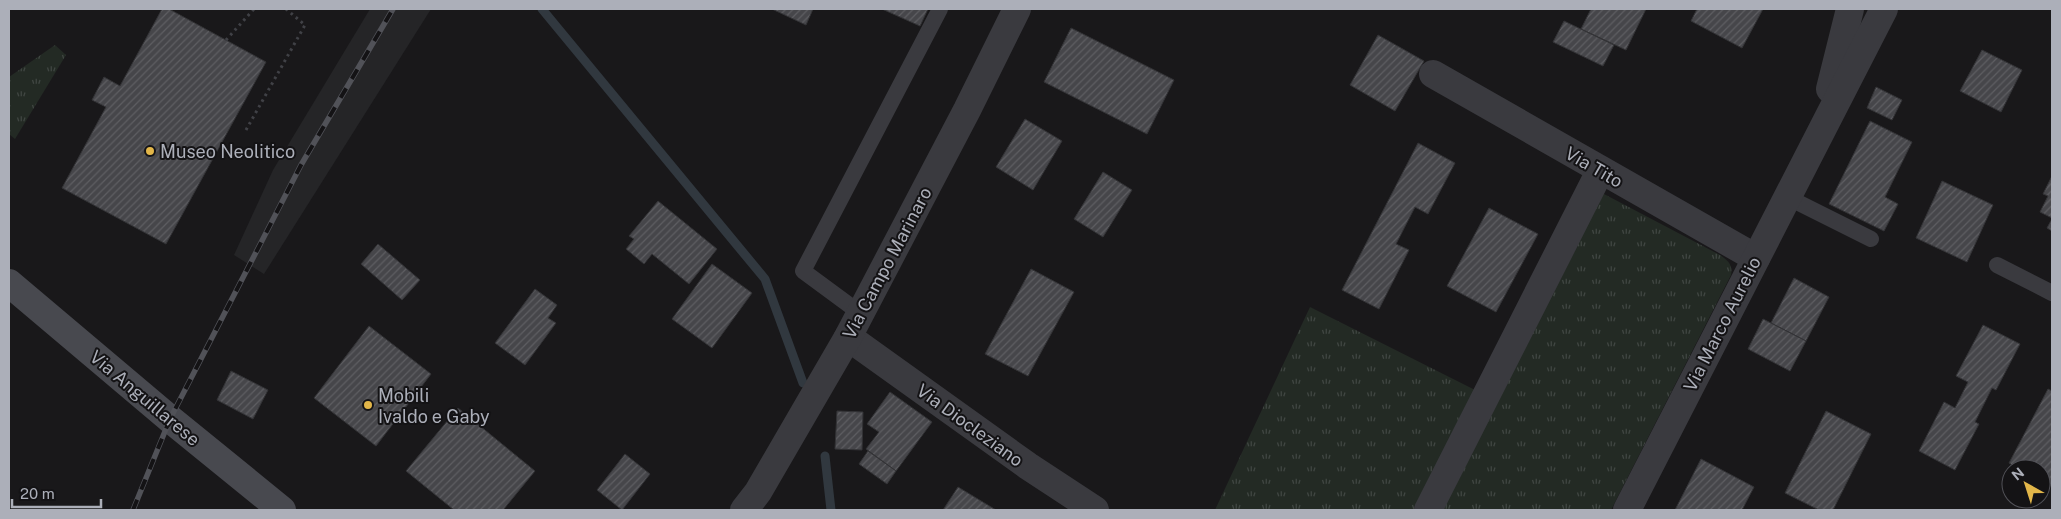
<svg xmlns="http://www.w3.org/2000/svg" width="2061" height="519" font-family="'Public Sans',sans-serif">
  <defs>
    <pattern id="grass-tufts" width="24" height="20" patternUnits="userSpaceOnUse" patternTransform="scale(1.25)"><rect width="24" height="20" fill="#232a24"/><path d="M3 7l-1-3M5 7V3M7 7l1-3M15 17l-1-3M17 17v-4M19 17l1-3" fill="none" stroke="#404642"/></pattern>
    <pattern id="building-hatch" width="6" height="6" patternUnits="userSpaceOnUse" patternTransform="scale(1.25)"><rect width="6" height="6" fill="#46464a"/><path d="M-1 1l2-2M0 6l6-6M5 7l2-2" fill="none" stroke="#5e5e62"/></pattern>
  </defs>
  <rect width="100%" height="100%" fill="#19181a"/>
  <path fill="#252527" d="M370,9H431L264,274L234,255L273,170Z"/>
  <g fill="url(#grass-tufts)">
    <path d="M55,45L66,55L15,139L9,134V77Z"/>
    <path d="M1604,194L1720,255C1728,261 1733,264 1731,275L1611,510H1437L1599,196Z"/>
    <path d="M1310,307L1477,391L1417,510H1215Z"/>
  </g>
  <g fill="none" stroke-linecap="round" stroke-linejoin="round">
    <g stroke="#31383f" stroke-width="9">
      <path d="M542,9L765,279L803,383"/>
      <path d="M825,456L831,510"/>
    </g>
  </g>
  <g fill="url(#building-hatch)" stroke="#333336">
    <path d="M162,9H169L266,62L166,244L62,188L106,107L92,100L104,77L120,86Z"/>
    <path d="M772,9H813L806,25Z"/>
    <path d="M882,9H928L920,26Z"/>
    <path d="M1591,9H1646L1626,50L1581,29Z"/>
    <path d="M1697,9H1763L1742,48L1691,21Z"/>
    <path d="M1564,21L1614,45L1603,66L1553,42Z"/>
    <path d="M1071,28L1174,80L1147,134L1044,82Z"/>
    <path d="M1378,35L1424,61L1395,111L1350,85Z"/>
    <path d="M1982,50L2022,70L2001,112L1960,91Z"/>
    <path d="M1876,87L1902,100L1892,120L1867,108Z"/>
    <path d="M1025,119L1062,141L1033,190L996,167Z"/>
    <path d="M1870,121L1912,142L1885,197L1898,204L1884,231L1829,204Z"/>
    <path d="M1418,143L1455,163L1428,214L1415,207L1396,244L1409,250L1379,309L1342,290Z"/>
    <path d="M1103,172L1132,190L1103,237L1074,219Z"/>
    <path d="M2052,176V218L2040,212L2048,196L2043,194Z"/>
    <path d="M1942,181L1993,205L1967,262L1916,238Z"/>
    <path d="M658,201L717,249L689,284L652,254L644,264L626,249L634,239L629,236Z"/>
    <path d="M1489,208L1538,234L1496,312L1447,286Z"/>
    <path d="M2052,219V231L2047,228Z"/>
    <path d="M378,244L420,280L402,300L361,264Z"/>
    <path d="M712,264L752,293L712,348L672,319Z"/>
    <path d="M1031,269L1074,292L1028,376L985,354Z"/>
    <path d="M1794,278L1829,297L1806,341L1771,323Z"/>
    <path d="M535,289L557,305L548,318L556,323L525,365L495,343Z"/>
    <path d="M1763,319L1806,341L1790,371L1748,349Z"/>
    <path d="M1983,325L2020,344L1996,390L1992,388L1975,422L1979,424L1955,470L1919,451L1944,402L1955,408L1968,382L1956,376Z"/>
    <path d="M369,326L431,374L376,446L314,398Z"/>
    <path d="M231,371L268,390L253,419L217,400Z"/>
    <path d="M2048,389L2052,391V482L2045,496L2041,493V469H2019L2009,463Z"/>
    <path d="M890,392L932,422L896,471L866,449L879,432L867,424Z"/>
    <path d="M458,408L535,471L503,510H454L406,471Z"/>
    <path d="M837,411L863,412L862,450L835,449Z"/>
    <path d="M1826,411L1871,434L1833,510H1819L1785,493Z"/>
    <path d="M868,451L896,471L887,484L859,464Z"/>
    <path d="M625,454L650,474L622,510L597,490Z"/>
    <path d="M1701,459L1754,487L1742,510H1675Z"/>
    <path d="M958,487L996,510H943Z"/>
  </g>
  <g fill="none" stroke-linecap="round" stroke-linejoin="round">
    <g stroke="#404146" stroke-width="3" stroke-dasharray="2.5 4" stroke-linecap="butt">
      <path d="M226,40L254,9"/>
      <path d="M246,130L305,25L286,9"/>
    </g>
    <g stroke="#3a3a3f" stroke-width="16">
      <path d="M1787,197L1871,239"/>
      <path d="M1997,265L2052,293"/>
      <path d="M860,313L803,271L940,9"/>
    </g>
    <g stroke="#3a3a3f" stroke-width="28">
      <path d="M1433,74L1756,258"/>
      <path d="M1830,89L1850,9"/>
      <path d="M848,337L1028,466L1095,510"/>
      <path d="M744,510L758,492L848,337L967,110L1017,9"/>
      <path d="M1428,510L1600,171"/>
      <path d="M1627,510L1884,9"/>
    </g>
    <path stroke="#48494f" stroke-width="28" d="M9,283L170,419L282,510"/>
    <g stroke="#515258" stroke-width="5.5">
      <path id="rail" d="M133,510L170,419L301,165L393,9"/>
    </g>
    <use href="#rail" stroke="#141315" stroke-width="4" stroke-dasharray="11" stroke-linecap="butt"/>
  </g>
  <g fill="#e2b649" stroke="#141315" stroke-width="2">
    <circle cx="150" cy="151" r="5"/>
    <circle cx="368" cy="405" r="5"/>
  </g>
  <g text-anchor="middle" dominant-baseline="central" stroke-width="4" stroke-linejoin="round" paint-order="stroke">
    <g font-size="18" fill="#acafb9" stroke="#141315" text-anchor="start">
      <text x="160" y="151">Museo Neolitico</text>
      <text x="378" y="395">Mobili<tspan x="378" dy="21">Ivaldo e Gaby</tspan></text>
    </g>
    <g font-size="18" fill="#acafb9" stroke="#141315">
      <text transform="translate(1594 167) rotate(30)">Via Tito</text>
      <text transform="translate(887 263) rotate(-62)">Via Campo Marinaro</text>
      <text transform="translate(1722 324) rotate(-63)">Via Marco Aurelio</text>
      <text transform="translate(145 398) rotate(40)">Via Anguillarese</text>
      <text transform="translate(970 425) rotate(36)">Via Diocleziano</text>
    </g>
  </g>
  <rect width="2061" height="519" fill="none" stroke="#acafb9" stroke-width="20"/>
  <g transform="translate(2026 484) rotate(321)"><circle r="24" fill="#141315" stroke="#515157"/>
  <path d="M0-4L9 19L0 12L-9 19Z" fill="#e2b649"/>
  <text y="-8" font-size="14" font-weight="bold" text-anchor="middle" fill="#acafb9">N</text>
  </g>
  <path d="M12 499v8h89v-8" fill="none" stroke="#acafb9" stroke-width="2.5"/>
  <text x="20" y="499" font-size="15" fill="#acafb9" stroke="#141315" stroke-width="4" paint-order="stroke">20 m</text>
</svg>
